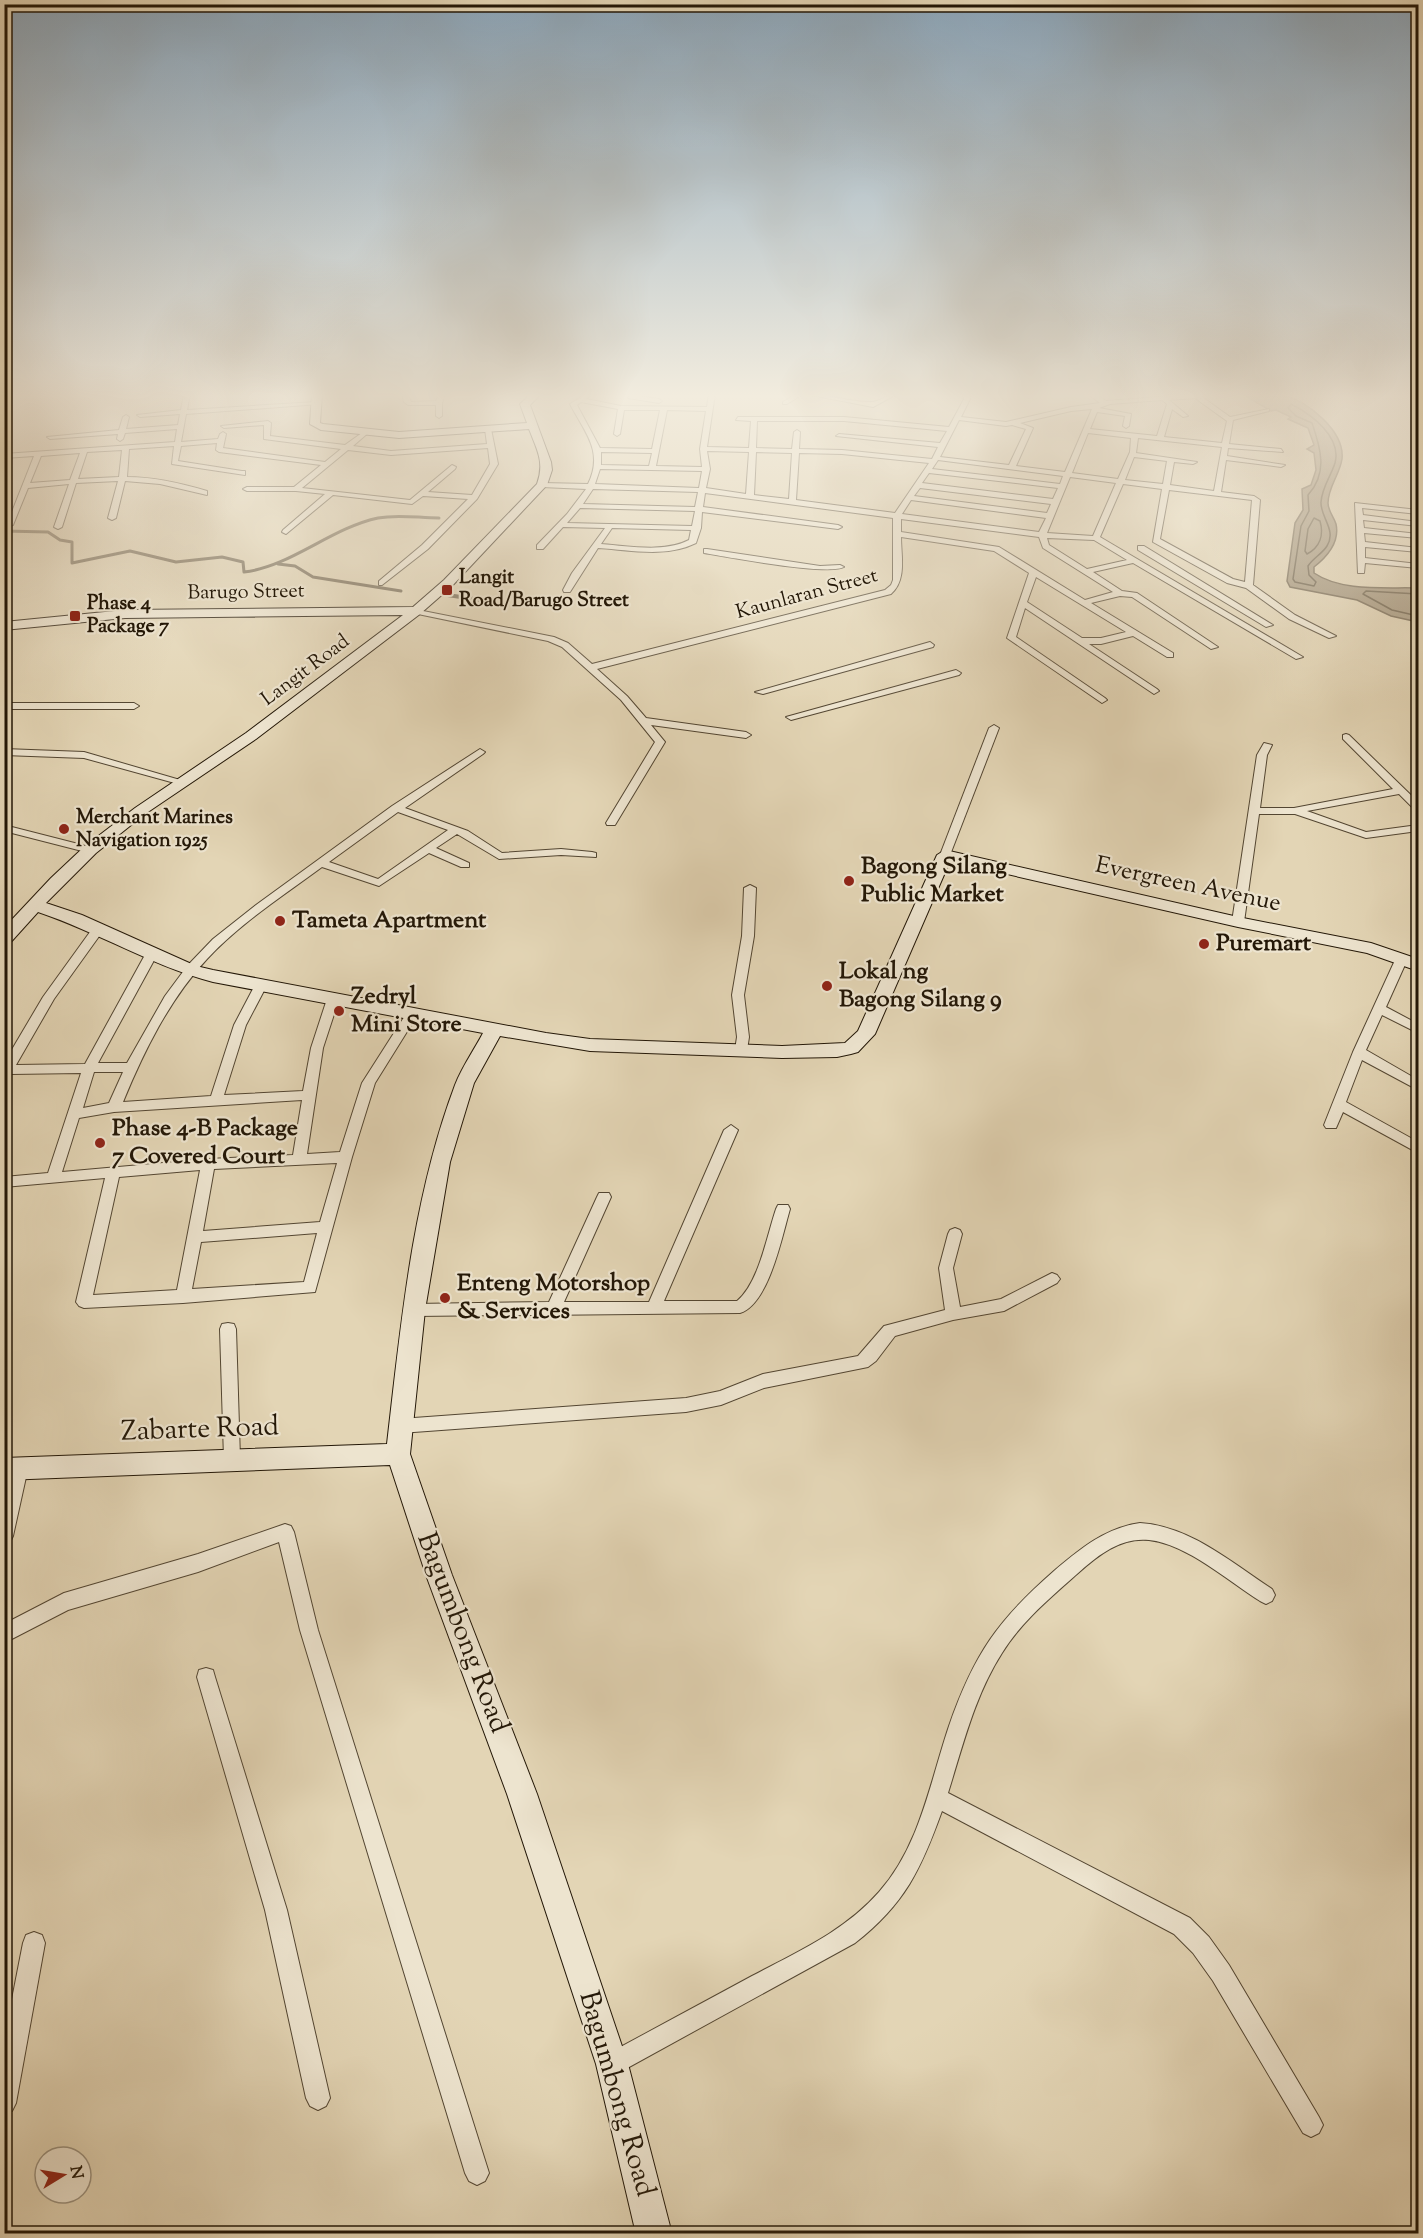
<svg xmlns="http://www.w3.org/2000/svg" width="1423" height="2238" font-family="'Sorts Mill Goudy',serif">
  <rect width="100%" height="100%" fill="#e3d5b5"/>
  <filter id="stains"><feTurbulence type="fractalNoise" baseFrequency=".00333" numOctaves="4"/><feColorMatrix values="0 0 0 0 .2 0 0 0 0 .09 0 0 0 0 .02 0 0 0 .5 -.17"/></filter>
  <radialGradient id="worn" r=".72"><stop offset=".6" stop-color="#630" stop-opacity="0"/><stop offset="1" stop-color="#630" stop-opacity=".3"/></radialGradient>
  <path fill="#a2947a" stroke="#6f624c" stroke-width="1.5" d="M1242,394C1255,394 1272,391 1284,395C1308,402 1345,431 1342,459C1340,474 1328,487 1328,503C1328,511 1334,517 1336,524C1340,542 1328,556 1314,567V573C1342,592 1386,587 1418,588V622L1391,616L1357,600L1290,587L1287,581L1295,523L1303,510L1302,489L1311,485L1316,470L1314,453L1307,449L1314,445L1308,428L1288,419L1291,417L1276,410L1271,411Z"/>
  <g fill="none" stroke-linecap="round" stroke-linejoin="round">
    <g stroke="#625640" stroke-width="1.5">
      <path d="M1291,404C1311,414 1342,437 1335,463C1331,476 1322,487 1321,502C1320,517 1337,530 1327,546C1322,554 1313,558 1308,566L1309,575L1316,582L1314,586L1295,582L1293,579L1301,526L1309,511L1308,495C1328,473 1321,449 1312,423L1296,416L1288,408Z"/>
      <path d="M1314,518L1320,521C1324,535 1320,547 1307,554L1305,551L1308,529Z"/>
      <path d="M1418,594L1366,591L1363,594L1392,610L1418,616"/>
    </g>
    <g stroke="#6f624c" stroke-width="3">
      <path d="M4,531L48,532L60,540L72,542V563L130,551L176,562L222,557L243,562L244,572C290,567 331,528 378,518C398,514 419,518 439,518"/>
      <path d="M278,564L295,566L313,577L401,591"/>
      <path d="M441,594L445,595"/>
    </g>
    <path stroke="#6f624c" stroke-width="4" d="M441,594L487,601"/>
    <g stroke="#534632" stroke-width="2">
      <g id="street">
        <path d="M184,394H190L187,410L316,402L319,404L186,414L181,442L218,439L220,434L223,432L226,434L223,448L325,462L341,449L264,439V425L224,428L221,426L268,421L271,423L270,436L345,445L366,430L368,433L353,446L391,451L487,444L485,429L488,427L491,429L498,464L477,499L428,549L382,585H379V581L422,545L468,499L423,496L412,504L333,495L286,534L282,532L283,530L325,494L296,491H247L243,489L247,487H294L321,465L219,452L216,450L217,443L181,446L178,461L242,471H245V475L172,464L174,446L129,449L127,477C154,477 180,483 207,491V495L160,484L125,481L116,518L112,520L108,518L118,481L76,483L62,527L58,529L54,527L69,484L28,488L13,525L6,527L34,456L4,458V454L175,442L177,429L125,433L123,439L120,441L117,439L118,434L50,439L47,437L119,430L123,417L126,415L129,417L126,429L178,425L180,414L140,417L137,415L181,410ZM488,448L490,464L472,495L428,492L455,469L456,467L452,465L410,500L302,488L348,450L391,455ZM122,450L119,477L78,479L87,452ZM80,453L70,480L30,483L41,456Z"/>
        <path d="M402,394H408L411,402L436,401L439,394H445L442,403V416L439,418L436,416V405H408L404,402Z"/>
        <path d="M586,394H593L586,399L621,406L707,407L709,394H715L707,447L749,448L751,421L736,420L738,417H844L949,427L964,399L963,394H969L970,399L961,417L1006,422L1071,407L1100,403L1088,394H1095L1106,401L1198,394L1230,417L1269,409V411L1233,420L1229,444L1281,449L1283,452L1228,448L1227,456L1285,465L1281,467L1226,460L1221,492L1254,496L1260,500L1253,585L1295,615L1336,636L1329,638L1289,619L1246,588L1227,583L1153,542L1162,489L1123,484L1100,537L1303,657L1296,659L1133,563L1093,572L1122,591L1137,593L1218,647L1211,649L1132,597L1120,596L1091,603L1173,653V657H1167L1133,636L1101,644H1089L1157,689L1159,691L1154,694L1025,608L1016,637L1105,698L1107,700L1102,703L1007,638L1029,573L994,551L901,537C901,556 907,580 891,594L597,669L627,696L646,718L746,732L751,735L746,738L651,725L665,742L615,825H607L606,823L655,742L621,700L562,647L548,641L413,613V609L554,637L568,643L592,664L885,590L891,585L893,580V518L705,493L703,507L838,525L842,527L838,529L702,512L701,528L696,543C666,558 630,550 598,548L570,592H564L563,590L572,573L605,528L563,527L543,549H537V545L567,514L586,489L542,487L538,485L542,483L588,484C604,451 585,433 570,404ZM1195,398L1227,421L1222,443L1164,437L1172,409L1183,417L1188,416L1169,400ZM1162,400L1167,404L1157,436L1090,429L1097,412L1125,416L1123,426L1126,428L1129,426L1131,414L1099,408L1110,404ZM581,402L618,409L614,434L617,436L620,434L624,410H660L652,449L600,448L577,405ZM1092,409L1065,472L1016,466L1033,428L1020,423L1071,411ZM667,410L706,411L700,449L702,467L656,466ZM959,420L1006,426L1012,425L1026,429L1009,465L940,457ZM757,421H844L947,431L940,443L839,434L836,436L938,447L932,459L842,450L799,449L800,432L797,430L794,432L792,449L756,448ZM1088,433L1131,438L1130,452L1118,479L1072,473ZM1138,438L1222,447L1214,491L1170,485L1174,462L1193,464L1197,462L1136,453ZM707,451L749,452L746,494L706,488L710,469ZM601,452L652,453L649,466L601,465ZM756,452L792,453L789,499L754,495ZM799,453L842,454L929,463L895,513L796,500ZM1134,457L1167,461L1163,484L1125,480ZM938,460L1063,476L1060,484L932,469ZM600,469L702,471L699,488L595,484ZM929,473L1058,488L1053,499L922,483ZM1070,477L1116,483L1093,536L1047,533ZM920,488L1051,504L1047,513L914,496ZM593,489L698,492L695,507L583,504ZM1169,490L1252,500L1245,582L1233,579L1160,539ZM911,500L1046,518L1039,532L902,514ZM580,508L695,511L692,526L567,523ZM901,519L1039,537L1043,548L1113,592L1085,600L999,547L901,532ZM612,528L691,530L689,540C664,553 629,546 601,544ZM1047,538L1094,540L1127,560L1087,569L1049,545ZM1036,577L1126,632L1101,638H1082L1027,602Z"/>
        <path d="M796,394H803L787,404H783V402Z"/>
        <path d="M806,394C828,394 848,402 870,402C879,403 887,394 897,394L873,407Z"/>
        <path d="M630,395L659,399L662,401L659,403L628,398Z"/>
        <path d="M1355,503L1418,510V514L1362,508L1363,515L1418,522V526L1363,520L1364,528L1418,534V538L1364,533L1365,542L1418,548V552L1365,547V558L1418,564V568L1365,563L1364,573H1358Z"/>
        <path d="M1138,546H1144L1273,625L1266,627L1138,550Z"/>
        <path d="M707,549L820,566L840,565L844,567C829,576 727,557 704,553V549Z"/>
        <path d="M930,642L934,645L933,647L763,694L755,692Z"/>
        <path d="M956,670L961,673L959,675L791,720L786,717Z"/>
        <path d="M4,703H134L139,706L134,709H4Z"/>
        <path d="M994,725L999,728L950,855L949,857H941L940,855L989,728Z"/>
        <path d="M1346,734L1349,735L1418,802V810L1414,809L1399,794L1307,811L1366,832L1418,825V831L1366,838L1295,814H1259L1244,922L1242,925H1234L1232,922L1257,755L1264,743L1272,745L1267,755L1260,808H1294L1393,789L1343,739V735Z"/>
        <path d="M4,749L84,752L187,782L182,785L84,758L4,755Z"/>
        <path d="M480,749L485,752L483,754L405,808L468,831L502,853L561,849L592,852L596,853V857L561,855L499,859L457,834L436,848L469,863V867H461L429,853L379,886L322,867C283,896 240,923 207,959C169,1000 144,1051 123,1102L211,1096L234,1025L255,985L261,981L267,985L246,1025L224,1095L303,1091L311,1048L327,999L333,995L339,999L323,1048L307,1154L340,1152L362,1083L408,1011H416L418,1014L375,1083L352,1157L315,1292L183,1303L84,1308L79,1306L76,1302L105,1178L4,1187V1177L48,1173L81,1073L11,1074L4,1079V1063L43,997L95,925H103L105,928L54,999L16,1065L85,1064L146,953L152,949L156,950L158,953L98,1063H127L165,996L188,965L213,939L256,905L392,806ZM398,812L448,830L378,879L329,862ZM94,1072H123L109,1103L83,1108ZM302,1100L293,1155L208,1159L62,1172L79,1118L114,1112ZM337,1163L320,1222L203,1231L214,1169ZM200,1170L177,1290L93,1295L119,1177ZM317,1233L304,1282L192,1289L201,1242Z"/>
        <path d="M4,825L94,848L95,850L90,853L4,831Z"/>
        <path d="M750,885L756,888L754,936L744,995L749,1037L747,1050L741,1054L735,1050L737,1037L732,995L742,936L744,888Z"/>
        <path d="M1402,954L1408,958L1386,1007L1418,1024V1033L1382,1015L1366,1050L1418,1080V1090L1362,1060L1346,1102L1418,1142V1153L1343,1112L1336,1128H1326L1324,1125L1353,1052L1396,958Z"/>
        <path d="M731,1125L738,1130L664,1301H737C759,1283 767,1235 776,1209L778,1205H788L790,1209C782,1236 769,1304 740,1313L414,1316L409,1314L406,1310L409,1306L414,1304L549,1302L597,1197L599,1193H609L611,1197L564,1302H649L724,1130Z"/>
        <path d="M955,1228L960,1230L962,1234L953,1268L960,1307L1001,1299L1052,1273L1057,1275L1060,1279L1057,1283L1004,1311L953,1320L895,1336L876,1361L868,1367L764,1388L721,1405L686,1412L400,1433L394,1431L392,1426L394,1421L400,1419L686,1398L720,1391L763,1374L858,1356L884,1326L945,1310L939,1268L948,1234L950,1230Z"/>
        <path d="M228,1323L234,1324L236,1329L240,1459L238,1464L232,1467L226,1464L224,1459L220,1329L222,1324Z"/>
        <path d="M20,1460L26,1463L28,1468L13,1536L10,1542L4,1544C4,1517 2,1488 14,1463Z"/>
        <path d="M1140,1523C1190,1526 1232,1563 1272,1589L1275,1595L1272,1601L1266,1604L1260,1601C1228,1581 1187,1544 1149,1540C1120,1537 1097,1556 1077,1574C1050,1598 1021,1622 1002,1653C975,1695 963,1745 948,1793L1190,1918L1209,1937L1229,1965L1319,2117L1323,2125L1319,2133L1311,2137L1303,2133L1213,1981L1193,1953L1174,1934L942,1811C921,1869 905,1904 855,1943L620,2072L612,2075L604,2072L601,2064L604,2056C653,2029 703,2003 752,1976C797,1952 845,1931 879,1892C920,1846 930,1782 949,1726C974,1654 998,1620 1054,1571C1080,1549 1105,1528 1140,1523Z"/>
        <path d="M285,1524L291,1526L294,1532L318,1630L489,2173L485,2181L477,2185L469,2181L465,2173L300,1630L279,1542L198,1572L68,1610L4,1643V1624L64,1593L198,1554Z"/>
        <path d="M206,1668L213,1670L215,1677L287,1910L330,2098L326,2106L318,2110L310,2106L306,2098L265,1910L197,1677L199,1670Z"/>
        <path d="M34,1932L42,1935L45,1943L16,2103L12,2111L4,2114V2040L23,1943L26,1935Z"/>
      </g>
    </g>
    <g stroke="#231707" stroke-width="2">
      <path id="secondary" d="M312,394H322L320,423L323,424L399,432L527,423L520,404L531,394H541L530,405L551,462L552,470L547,485L452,586L420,614L256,739L145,814L96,853L46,903L82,915L196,966L213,970L546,1033L590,1039L782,1046L845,1043L858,1031L937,855L945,850L1238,917L1371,943L1418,959V971L1367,953L1238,927L950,861L875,1034L858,1052L851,1054L837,1057L782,1058L590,1051L500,1036L474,1083L450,1162L425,1310L410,1454L452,1575L537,1794L628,2064L672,2234H636L596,2064L507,1794L426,1575L390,1465L4,1480V1458L387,1444C401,1324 412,1199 455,1085C462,1067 474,1050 483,1033L213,982C152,966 98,932 38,912L10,943L4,944V928L51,878L84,847L135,808L246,733L403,615L125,618L4,630V622L125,610L413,607L444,580L537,484C545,462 537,450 529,429L399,438L321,430L310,424Z"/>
    </g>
    <use href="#street" fill="#ede4cf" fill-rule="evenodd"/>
    <use href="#secondary" fill="#ede4cf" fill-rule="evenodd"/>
  </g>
  <linearGradient id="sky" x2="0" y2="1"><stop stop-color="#8ca7bc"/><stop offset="0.56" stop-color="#f2ecde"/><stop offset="1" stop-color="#f2ecde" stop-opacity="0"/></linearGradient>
  <rect width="1423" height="707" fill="url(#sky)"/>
  <g fill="#8f2418" stroke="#ede4cf" stroke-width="2">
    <rect x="441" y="584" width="12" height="12" rx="3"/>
    <rect x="69" y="610" width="12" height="12" rx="3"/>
    <circle cx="64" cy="829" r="6"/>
    <circle cx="849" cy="881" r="6"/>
    <circle cx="280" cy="921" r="6"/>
    <circle cx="1204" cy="944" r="6"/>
    <circle cx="827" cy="986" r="6"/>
    <circle cx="339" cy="1011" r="6"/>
    <circle cx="100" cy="1143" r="6"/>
    <circle cx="445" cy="1298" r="6"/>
  </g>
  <g text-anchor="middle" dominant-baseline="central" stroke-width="4.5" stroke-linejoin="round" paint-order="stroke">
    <g font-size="20" font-weight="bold" fill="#231707" stroke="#ede4cf" text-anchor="start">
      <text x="459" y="578">Langit<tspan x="459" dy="23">Road/Barugo Street</tspan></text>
      <text x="87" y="604">Phase 4<tspan x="87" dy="23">Package 7</tspan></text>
      <text x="76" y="818">Merchant Marines<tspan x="76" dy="23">Navigation 1925</tspan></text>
    </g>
    <g font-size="20" fill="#231707" stroke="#ede4cf">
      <text transform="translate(246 593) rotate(-1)">Barugo Street</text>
      <text transform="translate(807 595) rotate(-15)">Kaunlaran Street</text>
      <text transform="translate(306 671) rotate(-37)">Langit Road</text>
    </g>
    <g font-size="24" font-weight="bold" fill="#231707" stroke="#ede4cf" text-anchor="start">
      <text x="861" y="867">Bagong Silang<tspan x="861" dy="28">Public Market</tspan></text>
      <text x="292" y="921">Tameta Apartment</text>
      <text x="1216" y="944">Puremart</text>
      <text x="839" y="972">Lokal ng<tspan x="839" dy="28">Bagong Silang 9</tspan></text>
      <text x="351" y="997">Zedryl<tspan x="351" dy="28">Mini Store</tspan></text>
      <text x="112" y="1129">Phase 4-B Package<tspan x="112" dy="28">7 Covered Court</tspan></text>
      <text x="457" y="1284">Enteng Motorshop<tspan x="457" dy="28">&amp; Services</tspan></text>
    </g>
    <g font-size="24" fill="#231707" stroke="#ede4cf">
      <text transform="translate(1188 885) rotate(12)">Evergreen Avenue</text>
    </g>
    <g font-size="28" fill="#231707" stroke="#ede4cf">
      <text transform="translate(200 1430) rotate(-2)">Zabarte Road</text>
      <text transform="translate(462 1633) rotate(69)">Bagumbong Road</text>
      <text transform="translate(616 2094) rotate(74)">Bagumbong Road</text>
    </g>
  </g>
  <rect width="1423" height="2238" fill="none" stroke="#e3d5b5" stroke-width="24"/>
  <rect x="6" y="6" width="1411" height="2226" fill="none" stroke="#231707" stroke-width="3"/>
  <rect x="12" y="12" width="1399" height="2214" fill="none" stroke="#231707" stroke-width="1.5"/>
  <g transform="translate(63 2175) rotate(79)"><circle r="28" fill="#ede4cf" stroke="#9c927f" stroke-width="1.5"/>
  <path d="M0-4.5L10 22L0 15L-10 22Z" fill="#8f2418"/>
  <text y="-9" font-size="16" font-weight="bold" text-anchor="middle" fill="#231707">N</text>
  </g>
  <rect width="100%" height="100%" filter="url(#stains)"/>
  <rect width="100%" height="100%" fill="url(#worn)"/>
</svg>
